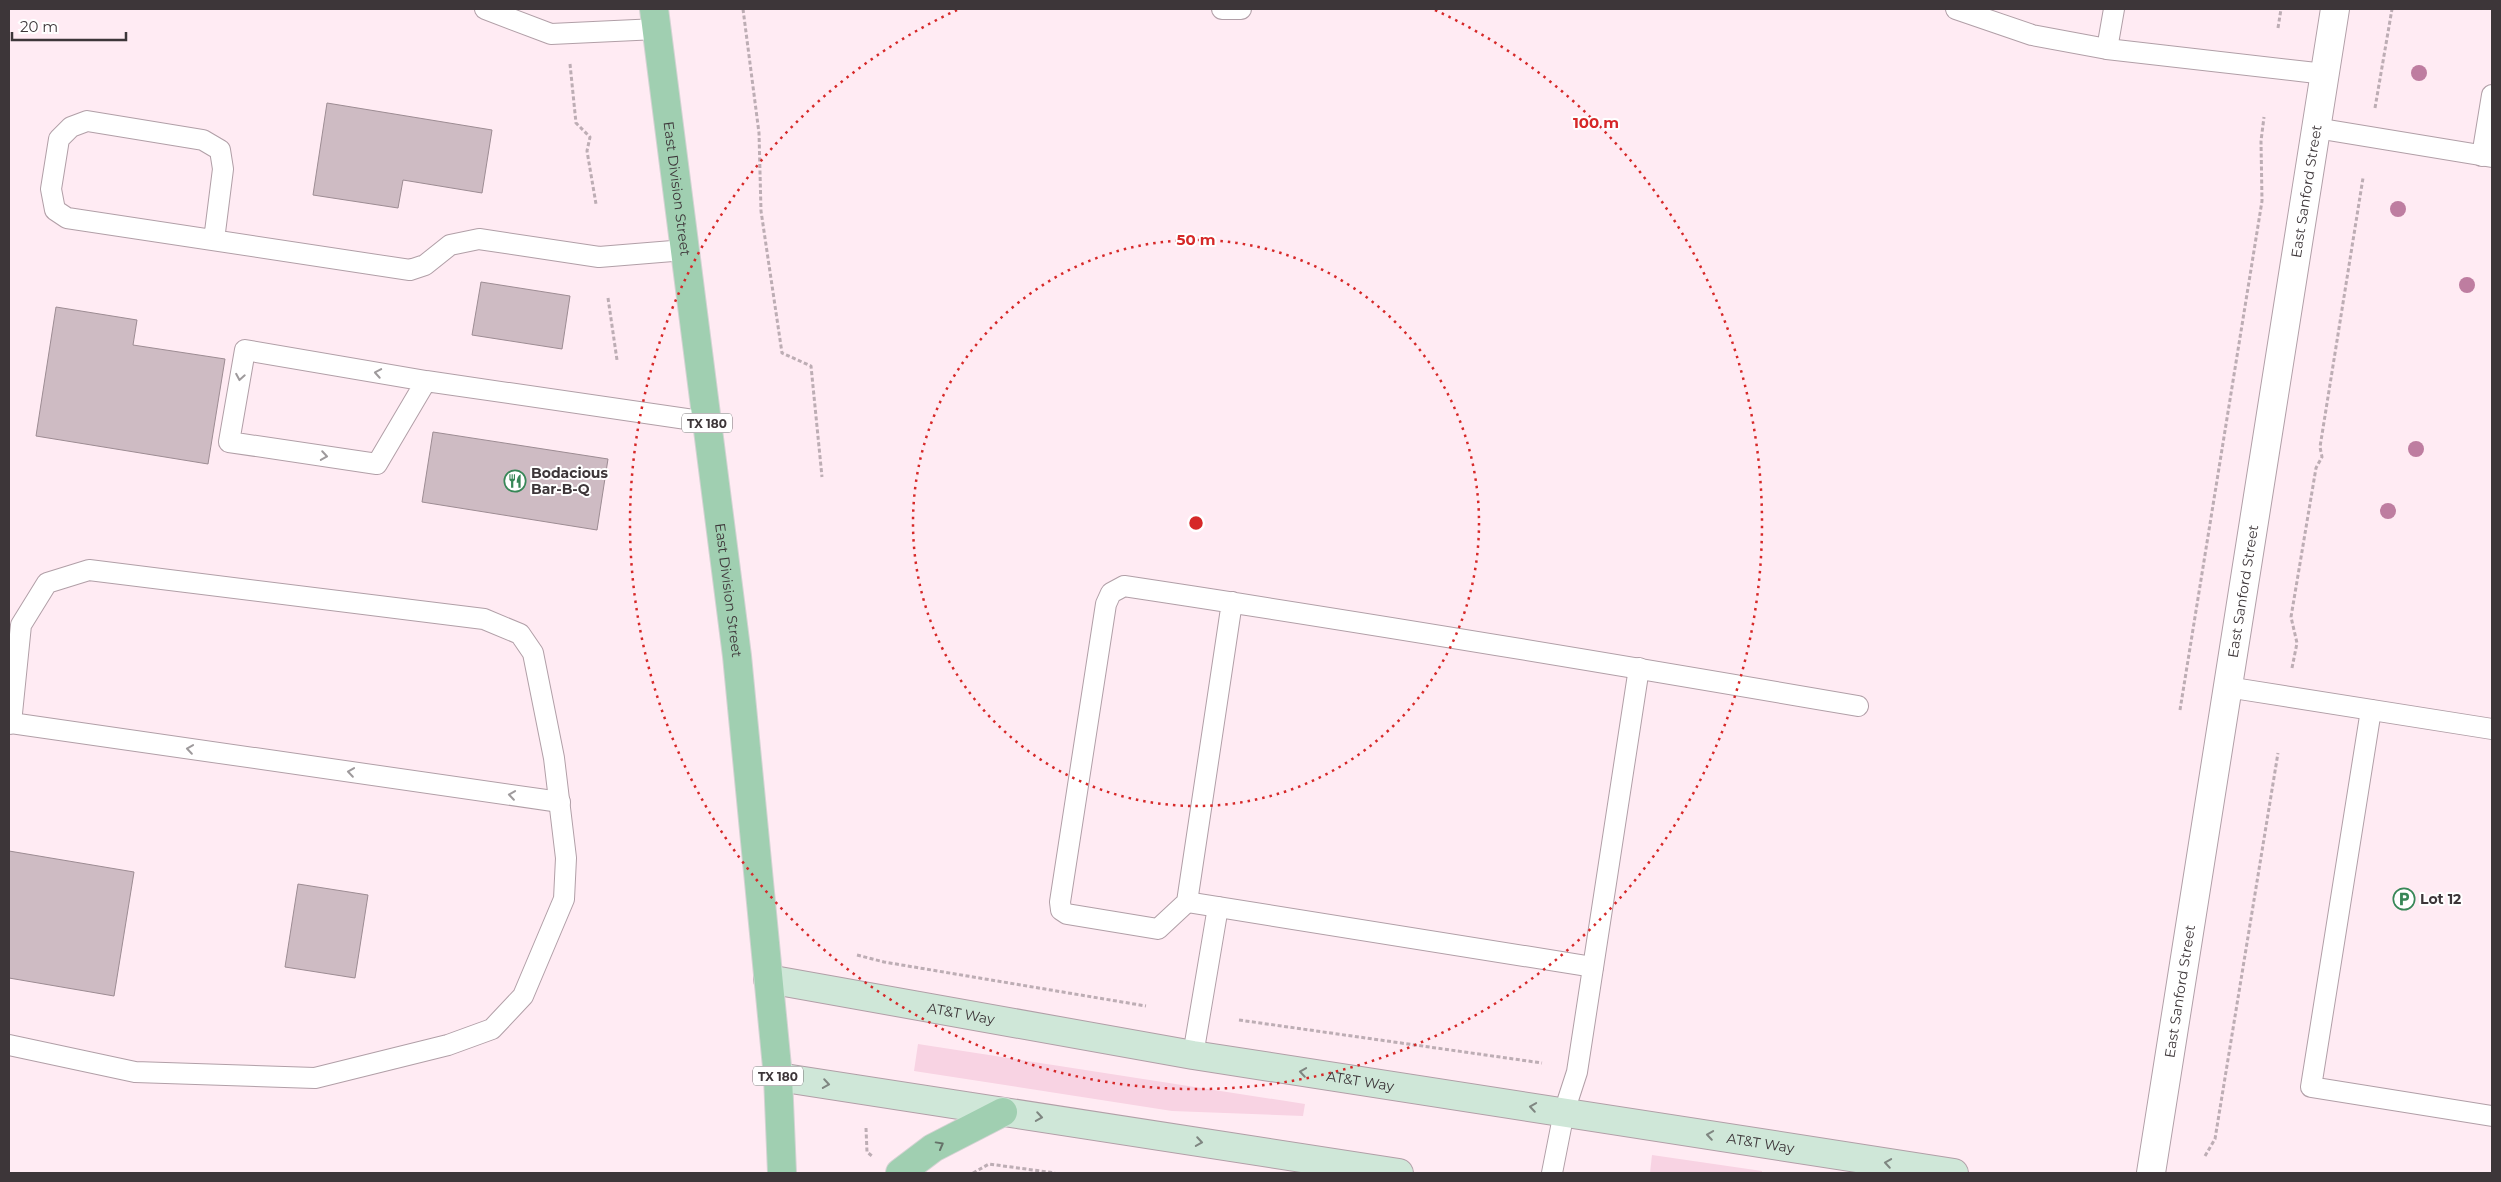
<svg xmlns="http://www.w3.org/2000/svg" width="2501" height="1182" font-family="Montserrat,sans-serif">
  <rect width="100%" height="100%" fill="#ffebf3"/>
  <g fill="#f8d3e3">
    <path d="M918,1044L1305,1104L1303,1116L1172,1111L914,1071Z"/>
    <path d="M1652,1155L1762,1171V1173H1650Z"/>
  </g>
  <g fill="#cebbc3" stroke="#9d8c93">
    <path d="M327,103L492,130L482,193L403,180L398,208L313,195Z"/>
    <path d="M481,282L570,296L562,349L472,335Z"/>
    <path d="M56,307L137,320L133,345L225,359L208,464L36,436Z"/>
    <path d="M433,432L608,459L597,530L422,502Z"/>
    <path d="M9,851L134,872L114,996L9,978Z"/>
    <path d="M298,884L368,895L355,978L285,967Z"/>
  </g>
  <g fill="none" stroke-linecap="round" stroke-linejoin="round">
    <g stroke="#b19fa7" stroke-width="22">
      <g id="lane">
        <path d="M485,9L551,34L657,29"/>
        <path d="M1222,9H1241"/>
        <path d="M1956,9L2032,35L2107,49L2325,74"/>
        <path d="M2107,49L2114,9"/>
        <path d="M2316,128L2492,157"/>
        <path d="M2482,156L2492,95"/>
        <path d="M214,240L223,169L220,150L203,140L87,121L71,127L59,139L51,189L55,210L67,218L410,270L425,265L450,245L479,239L599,257L685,250"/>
        <path d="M426,381L377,464L229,442L245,350L426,381L707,422"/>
        <path d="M1232,602L1187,902L1158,929L1067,914L1061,910L1060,902L1106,604L1111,593L1124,586C1369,623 1614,664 1858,706"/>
        <path d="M2227,687L2492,729"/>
        <path d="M2371,710L2311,1087L2492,1116"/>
        <path d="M11,723L560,802"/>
        <path d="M9,724L11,723L21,625L47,583L89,570L484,619L520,634L533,653L554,758L566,858L564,899L523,996L492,1029L448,1045L315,1078L135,1072L9,1045"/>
        <path d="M1187,902L1593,967"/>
        <path d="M1193,1055L1218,907"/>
        <path d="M1552,1173L1564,1112L1577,1072L1639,668"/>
      </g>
    </g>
    <g stroke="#b19fa7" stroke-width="30">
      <g id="street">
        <path id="s1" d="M2151,1173L2335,9"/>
      </g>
    </g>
    <g stroke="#b19fa7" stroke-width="30">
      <g id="secondary">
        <path id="s2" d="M768,979L1193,1055L1954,1173"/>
        <path d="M778,1077L1399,1173"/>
      </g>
    </g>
    <g stroke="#d4d3d3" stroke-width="30">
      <g id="primary">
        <path id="s3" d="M654,9L737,656L778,1077L782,1173"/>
        <path d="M900,1173L933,1148L1003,1112"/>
      </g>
    </g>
    <g stroke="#bdadb4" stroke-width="3" stroke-dasharray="4 2.5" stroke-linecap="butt">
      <path d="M743,9L759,133L761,211L782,353L811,366L822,477"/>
      <path d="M2278,28L2281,9"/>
      <path d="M570,64L576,123L590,137L587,151L596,204"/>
      <path d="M2375,108L2392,9"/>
      <path d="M608,298L617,360"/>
      <path d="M2292,668L2297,643L2291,617L2316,468L2322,457L2320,447L2363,178"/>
      <path d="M2180,710L2262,201L2261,141L2264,117"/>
      <path d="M857,955L884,962L1146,1006"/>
      <path d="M1239,1020L1542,1063"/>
      <path d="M866,1128L867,1152L872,1156"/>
      <path d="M2205,1156L2215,1139L2278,753"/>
      <path d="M973,1173L989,1164L1055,1173"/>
    </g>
    <use href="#lane" stroke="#fff" stroke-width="20"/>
    <use href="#street" stroke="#fff" stroke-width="28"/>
    <use href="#secondary" stroke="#cfe7d8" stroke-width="28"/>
    <use href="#primary" stroke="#a0cfb1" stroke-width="28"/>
  </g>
  <g fill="#be7da0">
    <circle cx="2419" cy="73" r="8"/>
    <circle cx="2398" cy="209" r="8"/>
    <circle cx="2467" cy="285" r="8"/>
    <circle cx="2416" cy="449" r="8"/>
    <circle cx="2388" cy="511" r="8"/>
  </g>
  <defs><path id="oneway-chevron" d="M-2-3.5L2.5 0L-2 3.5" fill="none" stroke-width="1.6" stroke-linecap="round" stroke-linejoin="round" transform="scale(1.25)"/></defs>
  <g stroke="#9e9a9c">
    <use href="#oneway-chevron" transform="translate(378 373) rotate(-170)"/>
    <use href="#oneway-chevron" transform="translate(240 377) rotate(100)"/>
    <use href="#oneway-chevron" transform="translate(324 456) rotate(9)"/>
    <use href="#oneway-chevron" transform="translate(190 749) rotate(-172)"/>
    <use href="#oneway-chevron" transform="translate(351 772) rotate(-172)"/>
    <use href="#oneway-chevron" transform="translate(512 795) rotate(-172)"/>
  </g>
  <g stroke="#7f8681">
    <use href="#oneway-chevron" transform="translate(1303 1072) rotate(-171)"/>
    <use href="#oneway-chevron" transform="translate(826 1084) rotate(9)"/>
    <use href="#oneway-chevron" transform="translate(1533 1107) rotate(-171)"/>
    <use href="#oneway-chevron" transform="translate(1039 1117) rotate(9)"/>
    <use href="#oneway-chevron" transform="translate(1710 1135) rotate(-171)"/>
    <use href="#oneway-chevron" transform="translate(1199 1142) rotate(9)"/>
    <use href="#oneway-chevron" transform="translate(1888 1163) rotate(-171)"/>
  </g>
  <use stroke="#657369" href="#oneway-chevron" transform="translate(940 1145) rotate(-29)"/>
  <g fill="none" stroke="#d62828" stroke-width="2.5" stroke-dasharray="2.5 5">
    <circle cx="1196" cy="523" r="283"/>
    <path d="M1435 10A566 566 0 1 1 957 10"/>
  </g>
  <defs>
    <g id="restaurant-ring" transform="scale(1.125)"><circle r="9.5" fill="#fff" stroke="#378757" stroke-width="1.5"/><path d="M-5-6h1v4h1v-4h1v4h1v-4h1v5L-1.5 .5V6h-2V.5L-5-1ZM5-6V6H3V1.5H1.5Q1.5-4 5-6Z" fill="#378757"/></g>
    <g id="parking-ring" transform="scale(1.125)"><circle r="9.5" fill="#fff" stroke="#378757" stroke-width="1.5"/><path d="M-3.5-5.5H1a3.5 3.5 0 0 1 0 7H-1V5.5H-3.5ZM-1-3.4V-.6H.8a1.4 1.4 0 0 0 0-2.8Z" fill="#378757"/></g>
  </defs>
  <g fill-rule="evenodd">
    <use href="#restaurant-ring" x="515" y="481"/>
    <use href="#parking-ring" x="2404" y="899"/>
  </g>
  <g text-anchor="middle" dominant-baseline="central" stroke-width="4" stroke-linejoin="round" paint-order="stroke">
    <g fill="#fff" stroke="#777274" stroke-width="1">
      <rect x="682" y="413.5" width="50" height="19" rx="4"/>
      <rect x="753" y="1066.5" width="50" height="19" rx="4"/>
    </g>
    <g font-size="12" font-weight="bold" fill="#3d3639">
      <text x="707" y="423">TX 180</text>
      <text x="778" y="1076">TX 180</text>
    </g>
    <g font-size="14" fill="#3d3639" stroke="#fff">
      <text stroke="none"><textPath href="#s3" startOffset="181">East Division Street</textPath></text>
      <text stroke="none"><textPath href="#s1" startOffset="994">East Sanford Street</textPath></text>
      <text stroke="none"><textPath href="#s3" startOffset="586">East Division Street</textPath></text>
      <text stroke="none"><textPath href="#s1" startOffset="589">East Sanford Street</textPath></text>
      <text stroke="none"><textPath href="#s1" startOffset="184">East Sanford Street</textPath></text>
      <text stroke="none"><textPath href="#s2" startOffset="196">AT&amp;T Way</textPath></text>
      <text stroke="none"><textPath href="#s2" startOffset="601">AT&amp;T Way</textPath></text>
      <text stroke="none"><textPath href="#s2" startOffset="1006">AT&amp;T Way</textPath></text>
    </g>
    <g font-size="14" font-weight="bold" fill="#3d3639" stroke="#fff" text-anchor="start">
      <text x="531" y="473">Bodacious<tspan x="531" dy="16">Bar-B-Q</tspan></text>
      <text x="2420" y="899">Lot 12</text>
    </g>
  </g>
  <circle cx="1196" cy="523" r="8" fill="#d62828" stroke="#fff" stroke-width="2.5"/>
  <g font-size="15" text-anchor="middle" font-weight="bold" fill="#d62828" stroke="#fff" stroke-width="4" stroke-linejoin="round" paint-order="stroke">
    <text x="1596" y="128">100 m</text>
    <text x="1196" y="245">50 m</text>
  </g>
  <rect width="2501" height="1182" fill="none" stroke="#3d3639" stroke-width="20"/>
  <path d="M12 32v8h114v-8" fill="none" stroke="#3d3639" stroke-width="2.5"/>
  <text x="20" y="32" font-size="15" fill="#3d3639" stroke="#ffffff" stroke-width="4" paint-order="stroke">20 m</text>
</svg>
